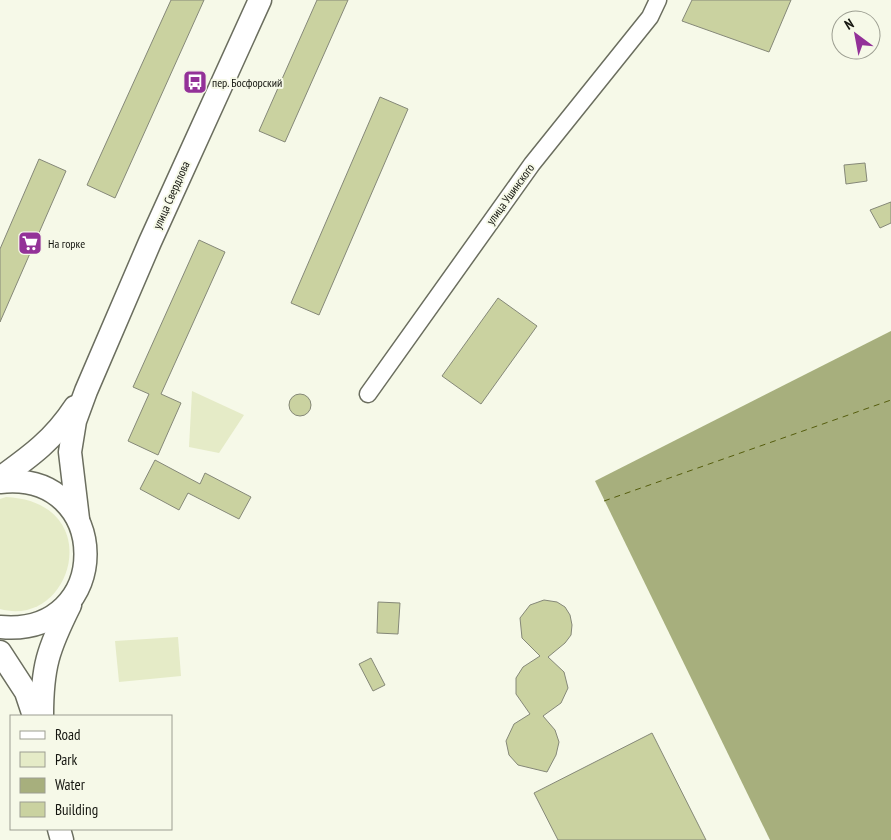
<svg xmlns="http://www.w3.org/2000/svg" width="891" height="840" font-family="'PT Sans Narrow',sans-serif">
  <rect width="100%" height="100%" fill="#f6f9e8"/>
  <g fill="#e5ebc7">
    <path d="M192,391L244,415L219,453L189,447Z"/>
    <path d="M6,497C108,502 73,629 0,609V499Z"/>
    <path d="M178,637L181,676L119,682L115,641Z"/>
  </g>
  <path fill="#a7af7d" d="M891,331V840H770L595,481Z"/>
  <g fill="none" stroke-linecap="round" stroke-linejoin="round">
    <path stroke="#555d0d" stroke-width="1" stroke-dasharray="6 5" stroke-linecap="butt" d="M604,501L891,400"/>
  </g>
  <g fill="#cad2a0" stroke="#858878">
    <path d="M171,0H204L115,198L87,185Z"/>
    <path d="M317,0H348L285,142L259,131Z"/>
    <path d="M692,0H791L769,52L682,21Z"/>
    <path d="M380,97L408,109L319,315L291,303Z"/>
    <path d="M39,159L66,171L0,322V249Z"/>
    <path d="M865,163L867,181L846,184L844,165Z"/>
    <path d="M891,202V223L880,228L870,210Z"/>
    <path d="M199,240L225,252L161,394L181,403L158,455L128,441L149,394L133,387Z"/>
    <path d="M498,298L537,326L481,404L442,376Z"/>
    <circle cx="300" cy="405" r="11"/>
    <path d="M155,460L200,484L205,473L251,497L239,519L188,493L179,510L140,489Z"/>
    <path d="M544,600L557,602L565,607L570,615L572,625L571,635L565,643L548,657L564,672L568,688L561,703L543,716L555,730L559,742L556,755L547,772L518,765L509,755L506,741L514,724L530,714L516,694V678L523,667L540,656L522,638L520,618L530,605Z"/>
    <path d="M378,602L400,603L398,634L377,633Z"/>
    <path d="M371,658L385,685L373,691L359,664Z"/>
    <path d="M652,733L706,840H558L534,793Z"/>
  </g>
  <g fill="none" stroke-linecap="round" stroke-linejoin="round">
    <g stroke="#6b6e5f" stroke-width="19">
      <path id="street" d="M368,394L532,164L650,17L658,0"/>
    </g>
    <g stroke="#6b6e5f" stroke-width="25">
      <g id="secondary">
        <path d="M0,478C31,456 54,439 75,407"/>
        <path d="M0,482C113,469 115,638 0,627"/>
        <path d="M78,519L70,452L75,421L86,391L150,242L260,0"/>
        <path d="M0,652L26,692L34,716"/>
        <path d="M42,716C42,667 48,649 70,605"/>
        <path d="M59,829L62,840"/>
      </g>
    </g>
    <use href="#street" stroke="#fff" stroke-width="16"/>
    <use href="#secondary" stroke="#fff" stroke-width="22"/>
  </g>
  <defs>
    <g id="bus-square" transform="scale(1.25)"><rect x="-9" y="-9" width="18" height="18" rx="4" fill="#933198" stroke="#f6f9e8"/><path d="M-5-6H5V4H4V6H2V4H-2V6H-4V4H-5ZM-3.5-4V0h7V-4ZM-3.5 1.2v1.5H-2V1.2ZM2 1.2v1.5H3.5V1.2Z" fill="#fff"/></g>
    <g id="supermarket-square" transform="scale(1.25)"><rect x="-9" y="-9" width="18" height="18" rx="4" fill="#933198" stroke="#f6f9e8"/><path d="M-6-5.5h2.5l.6 2H6L4.5 2H-2.5L-4.4-4H-6ZM-1.5 3.2a1.3 1.3 0 1 0 .1 0ZM3 3.2a1.3 1.3 0 1 0 .1 0Z" fill="#fff"/></g>
  </defs>
  <g fill-rule="evenodd">
    <use href="#bus-square" x="195" y="82"/>
    <use href="#supermarket-square" x="30" y="243"/>
  </g>
  <g text-anchor="middle" dominant-baseline="central" stroke-width="4" stroke-linejoin="round" paint-order="stroke">
    <g font-size="12" fill="#14150f" stroke="#f6f9e8" text-anchor="start">
      <text x="212" y="82">пер. Босфорский</text>
      <text x="48" y="243">На горке</text>
    </g>
    <g font-size="12" fill="#14150f" stroke="#f6f9e8">
      <text transform="translate(510 194) rotate(-54)">улица Ушинского</text>
      <text transform="translate(171 195) rotate(-66)">улица Свердлова</text>
    </g>
  </g>
  <rect x="10" y="715" width="162" height="115" fill="#f6f9e8" stroke="#9c9e91"/>
  <rect x="20" y="731" width="25" height="8" fill="#ffffff" stroke="#9c9e91"/>
  <text x="55" y="740" font-size="15" fill="#14150f">Road</text>
  <rect x="20" y="752" width="25" height="15" fill="#e5ebc7" stroke="#9c9e91"/>
  <text x="55" y="765" font-size="15" fill="#14150f">Park</text>
  <rect x="20" y="778" width="25" height="15" fill="#a7af7d" stroke="#9c9e91"/>
  <text x="55" y="790" font-size="15" fill="#14150f">Water</text>
  <rect x="20" y="802" width="25" height="15" fill="#cad2a0" stroke="#9c9e91"/>
  <text x="55" y="815" font-size="15" fill="#14150f">Building</text>
  <g transform="translate(856 35) rotate(328)"><circle r="24" fill="#f6f9e8" stroke="#9c9e91"/>
  <path d="M0-4L9 19L0 12L-9 19Z" fill="#933198"/>
  <text y="-8" font-size="14" font-weight="bold" text-anchor="middle" fill="#14150f">N</text>
  </g>
</svg>
